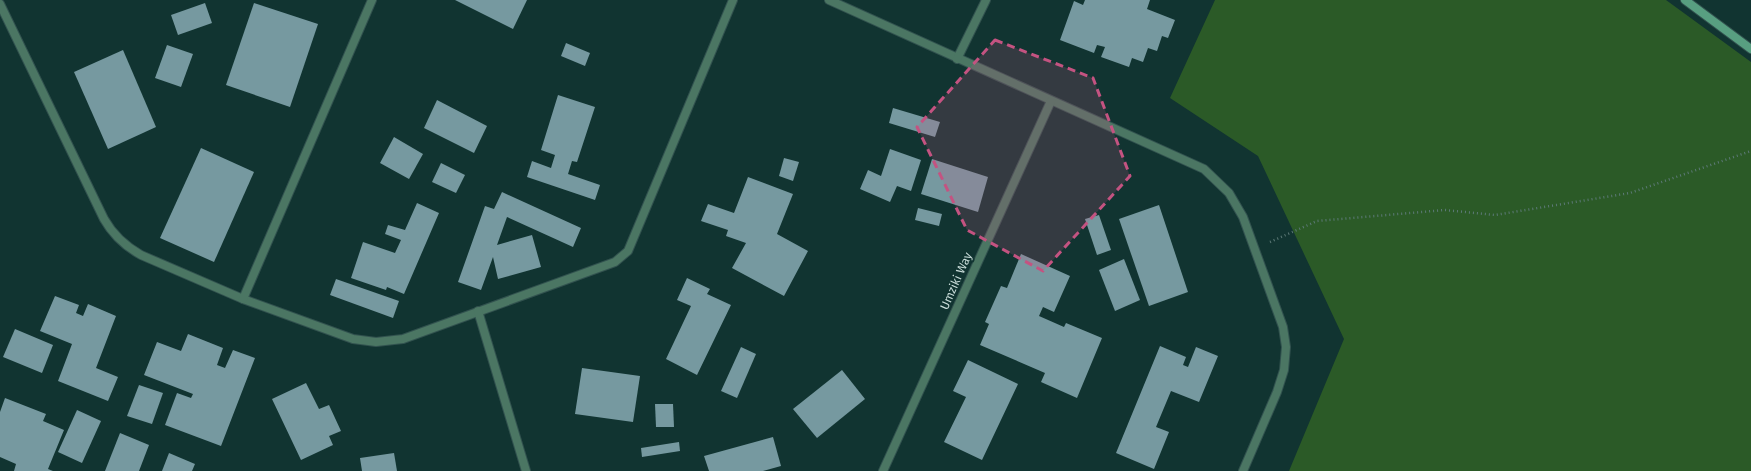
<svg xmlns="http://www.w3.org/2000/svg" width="1751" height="471" font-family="'Fira Sans',sans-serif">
	<rect width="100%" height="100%" fill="#113431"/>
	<polygon fill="#2b5a27" points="1215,0 1666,0 1751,62 1751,471 1289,471 1344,339 1258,156 1170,98"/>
	<g fill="#7699a0">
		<polygon points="455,0 527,0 513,29"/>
		<polygon points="1085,0 1150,0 1147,9 1175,20 1168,38 1162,36 1157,51 1148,48 1143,62 1132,58 1129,67 1101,57 1105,47 1097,45 1094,53 1060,40 1074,1 1083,5"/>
		<polygon points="205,3 212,23 178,35 171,15"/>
		<polygon points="254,3 318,24 290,107 226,85"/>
		<polygon points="566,43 590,53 585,66 561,56"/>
		<polygon points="167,45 193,54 181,87 155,78"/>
		<polygon points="123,50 156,127 108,149 74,72"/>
		<polygon points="558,95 595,107 577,162 572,161 568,174 600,185 595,200 527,177 532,161 551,168 555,155 541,150"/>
		<polygon points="437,100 487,126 474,153 424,128"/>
		<polygon points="893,108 940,122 935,137 889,123"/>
		<polygon points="394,137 423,154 409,179 380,163"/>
		<polygon points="201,148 254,172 214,262 160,238"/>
		<polygon points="890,149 921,160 911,191 897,186 890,202 860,189 868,170 881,176"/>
		<polygon points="784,158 799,162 793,181 779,176"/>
		<polygon points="932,159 988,177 978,212 921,194"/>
		<polygon points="441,163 465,175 456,193 432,182"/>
		<polygon points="748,177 793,194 777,234 808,251 784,296 732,268 746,243 726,236 728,230 701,221 708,204 734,213"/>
		<polygon points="502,192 581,228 573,247 507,217 497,245 532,235 541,267 498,279 493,257 481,290 458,282 485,206 494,209"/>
		<polygon points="417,203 439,213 404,294 387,287 386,290 351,278 363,242 395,253 401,240 385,234 388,225 405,230"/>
		<polygon points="1159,205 1188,292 1149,306 1119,219"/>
		<polygon points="918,208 942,214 939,226 915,220"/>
		<polygon points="1099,215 1111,250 1097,255 1085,219"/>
		<polygon points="1021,254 1070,276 1054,312 1043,307 1039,316 1064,327 1066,323 1102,338 1077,398 1041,382 1045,373 980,345 989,324 985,322 1001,286 1007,288"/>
		<polygon points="1124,259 1140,300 1115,311 1099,270"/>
		<polygon points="687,278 710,289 707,294 731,305 697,375 666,359 691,306 677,300"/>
		<polygon points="336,279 399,301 393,318 330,295"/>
		<polygon points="55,296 79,305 76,313 83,316 88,304 116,316 96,368 118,377 108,401 58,381 72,344 40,331"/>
		<polygon points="15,329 53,345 42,373 3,357"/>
		<polygon points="188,334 223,348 217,365 225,368 233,350 255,358 221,446 165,425 177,393 191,398 193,394 144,375 157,342 181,351"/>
		<polygon points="1160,346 1186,357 1183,365 1188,367 1196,347 1218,356 1199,402 1171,391 1156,427 1169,432 1154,469 1116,453"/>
		<polygon points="741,347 756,354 737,398 721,391"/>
		<polygon points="968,360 1018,384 982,460 944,442 966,397 953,391"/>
		<polygon points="582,368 640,376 633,422 575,414"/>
		<polygon points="842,370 865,399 817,438 793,409"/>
		<polygon points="306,383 319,409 329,405 341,431 329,436 333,445 301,460 272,399"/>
		<polygon points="139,385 163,393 152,424 127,416"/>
		<polygon points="5,398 46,414 43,421 64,430 48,469 53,471 14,471 16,464 0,457 0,412"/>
		<polygon points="655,404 673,404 674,427 656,427"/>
		<polygon points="77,410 101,421 82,463 58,452"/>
		<polygon points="120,433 149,445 139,471 105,471"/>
		<polygon points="773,437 781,466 763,471 709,471 704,456"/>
		<polygon points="679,442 680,451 642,457 641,448"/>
		<polygon points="169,453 195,464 192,471 162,471"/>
		<polygon points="394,453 397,471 362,471 360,458"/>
	</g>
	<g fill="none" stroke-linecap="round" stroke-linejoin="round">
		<defs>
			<g id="minor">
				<polyline points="829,0 1204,169 1229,193 1243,217 1283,327 1286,347 1284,370 1277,392 1243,471"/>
				<path d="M 0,4 L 104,219 C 113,235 125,246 141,255 L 243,299 L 353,339 L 376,342 L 403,339 L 615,262 L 628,251 L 733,0"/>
				<polyline points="957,59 986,0"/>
				<polyline points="243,299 372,0"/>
				<polyline points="478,311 526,471"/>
				<polyline points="883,471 1051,101"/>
			</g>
			<polyline id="secondary" points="1685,0 1751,49"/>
		</defs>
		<use href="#minor" stroke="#32524f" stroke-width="10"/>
		<use href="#secondary" stroke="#32524f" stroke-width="10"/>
		<polyline stroke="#5c7976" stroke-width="2.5" stroke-dasharray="1 3" stroke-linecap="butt" points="1270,242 1317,221 1445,210 1495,215 1630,193 1751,151"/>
		<use href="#minor" stroke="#4b7663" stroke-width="8"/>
		<use href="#secondary" stroke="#589f81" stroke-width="8"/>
	</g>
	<path fill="#c45381" fill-opacity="0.2" stroke="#c45381" stroke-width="3" stroke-dasharray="8 5" stroke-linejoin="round" d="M 995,40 L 1093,78 L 1130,176 L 1043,271 L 967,230 L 917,127 Z"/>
	<g text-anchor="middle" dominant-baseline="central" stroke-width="4" stroke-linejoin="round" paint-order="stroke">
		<g font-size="12" fill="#c9dcd9" stroke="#113431">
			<text transform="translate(956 281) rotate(-66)">Umziki Way</text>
		</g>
	</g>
</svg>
